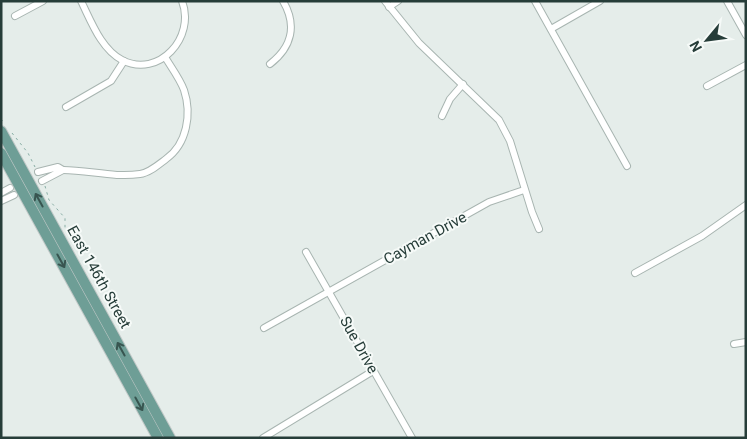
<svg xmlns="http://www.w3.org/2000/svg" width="747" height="439" font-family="Roboto,sans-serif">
	<rect width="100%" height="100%" fill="#e5edea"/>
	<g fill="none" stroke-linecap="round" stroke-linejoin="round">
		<defs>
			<g id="minor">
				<path d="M 81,1 C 91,21 101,49 122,60 C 159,79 196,37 182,1"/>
				<polyline points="385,1 419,43 499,120 510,141 532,212 539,229"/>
				<polyline points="535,1 627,166"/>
				<polyline points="727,1 746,35"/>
				<polyline points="389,7 398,1"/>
				<polyline points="15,16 43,1"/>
				<polyline points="551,29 600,1"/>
				<path d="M 270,64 C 292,47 297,25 283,1"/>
				<polyline points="707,86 746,65"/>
				<polyline points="66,107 111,81 124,61"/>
				<polyline points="442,116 450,99 463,84"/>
				<path d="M 63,170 C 89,170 114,178 140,174 C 149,173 158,165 166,159 C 187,144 192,114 184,90 C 180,79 171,67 165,57"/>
				<polyline points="38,172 58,167 63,170 42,181"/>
				<polyline points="1,193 10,188"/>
				<polyline points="1,201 14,195"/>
				<polyline points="306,252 412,438"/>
				<polyline points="635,273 702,236 746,205"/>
				<polyline points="264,328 489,202 524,190"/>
				<polyline points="734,344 746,342"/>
				<polyline points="263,438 373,371"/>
			</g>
			<g id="primary">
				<polyline points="1,131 170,438"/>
				<polyline points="1,153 158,438"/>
			</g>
		</defs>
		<use href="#minor" stroke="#a8b5b1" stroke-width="8"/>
		<use href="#primary" stroke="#c2c9c8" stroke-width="12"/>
		<g stroke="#89ada5" stroke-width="1" stroke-dasharray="2.5 4" stroke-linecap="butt">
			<polyline points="1,119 5,124"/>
			<polyline points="12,133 28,153 35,167"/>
			<polyline points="45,186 49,200 65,218 65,230"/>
		</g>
		<use href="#minor" stroke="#fff" stroke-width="6"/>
		<use href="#primary" stroke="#6e9e96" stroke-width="10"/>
	</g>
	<defs><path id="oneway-shaft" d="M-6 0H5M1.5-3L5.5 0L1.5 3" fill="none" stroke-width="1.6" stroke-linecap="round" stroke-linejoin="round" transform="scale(1.25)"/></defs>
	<g stroke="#385550">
		<use href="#oneway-shaft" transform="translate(39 200) rotate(-119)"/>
		<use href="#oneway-shaft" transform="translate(61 261) rotate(61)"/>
		<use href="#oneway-shaft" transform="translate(121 349) rotate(-119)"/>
		<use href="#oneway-shaft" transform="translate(139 404) rotate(61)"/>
	</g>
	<g text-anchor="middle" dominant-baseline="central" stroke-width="4" stroke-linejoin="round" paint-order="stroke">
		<g font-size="15" fill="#263d39" stroke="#f6faf8">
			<text transform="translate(425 238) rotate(-29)">Cayman Drive</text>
			<text transform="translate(99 277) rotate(61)">East 146th Street</text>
			<text transform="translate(359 345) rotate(61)">Sue Drive</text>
		</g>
	</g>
	<rect width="747" height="439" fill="none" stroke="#263d39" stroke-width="5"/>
	<g transform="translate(707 40) rotate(241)" stroke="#f6faf8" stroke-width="4" paint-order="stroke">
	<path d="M0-4L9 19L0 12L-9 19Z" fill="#263d39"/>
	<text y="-8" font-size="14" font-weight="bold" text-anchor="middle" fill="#263d39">N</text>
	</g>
</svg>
